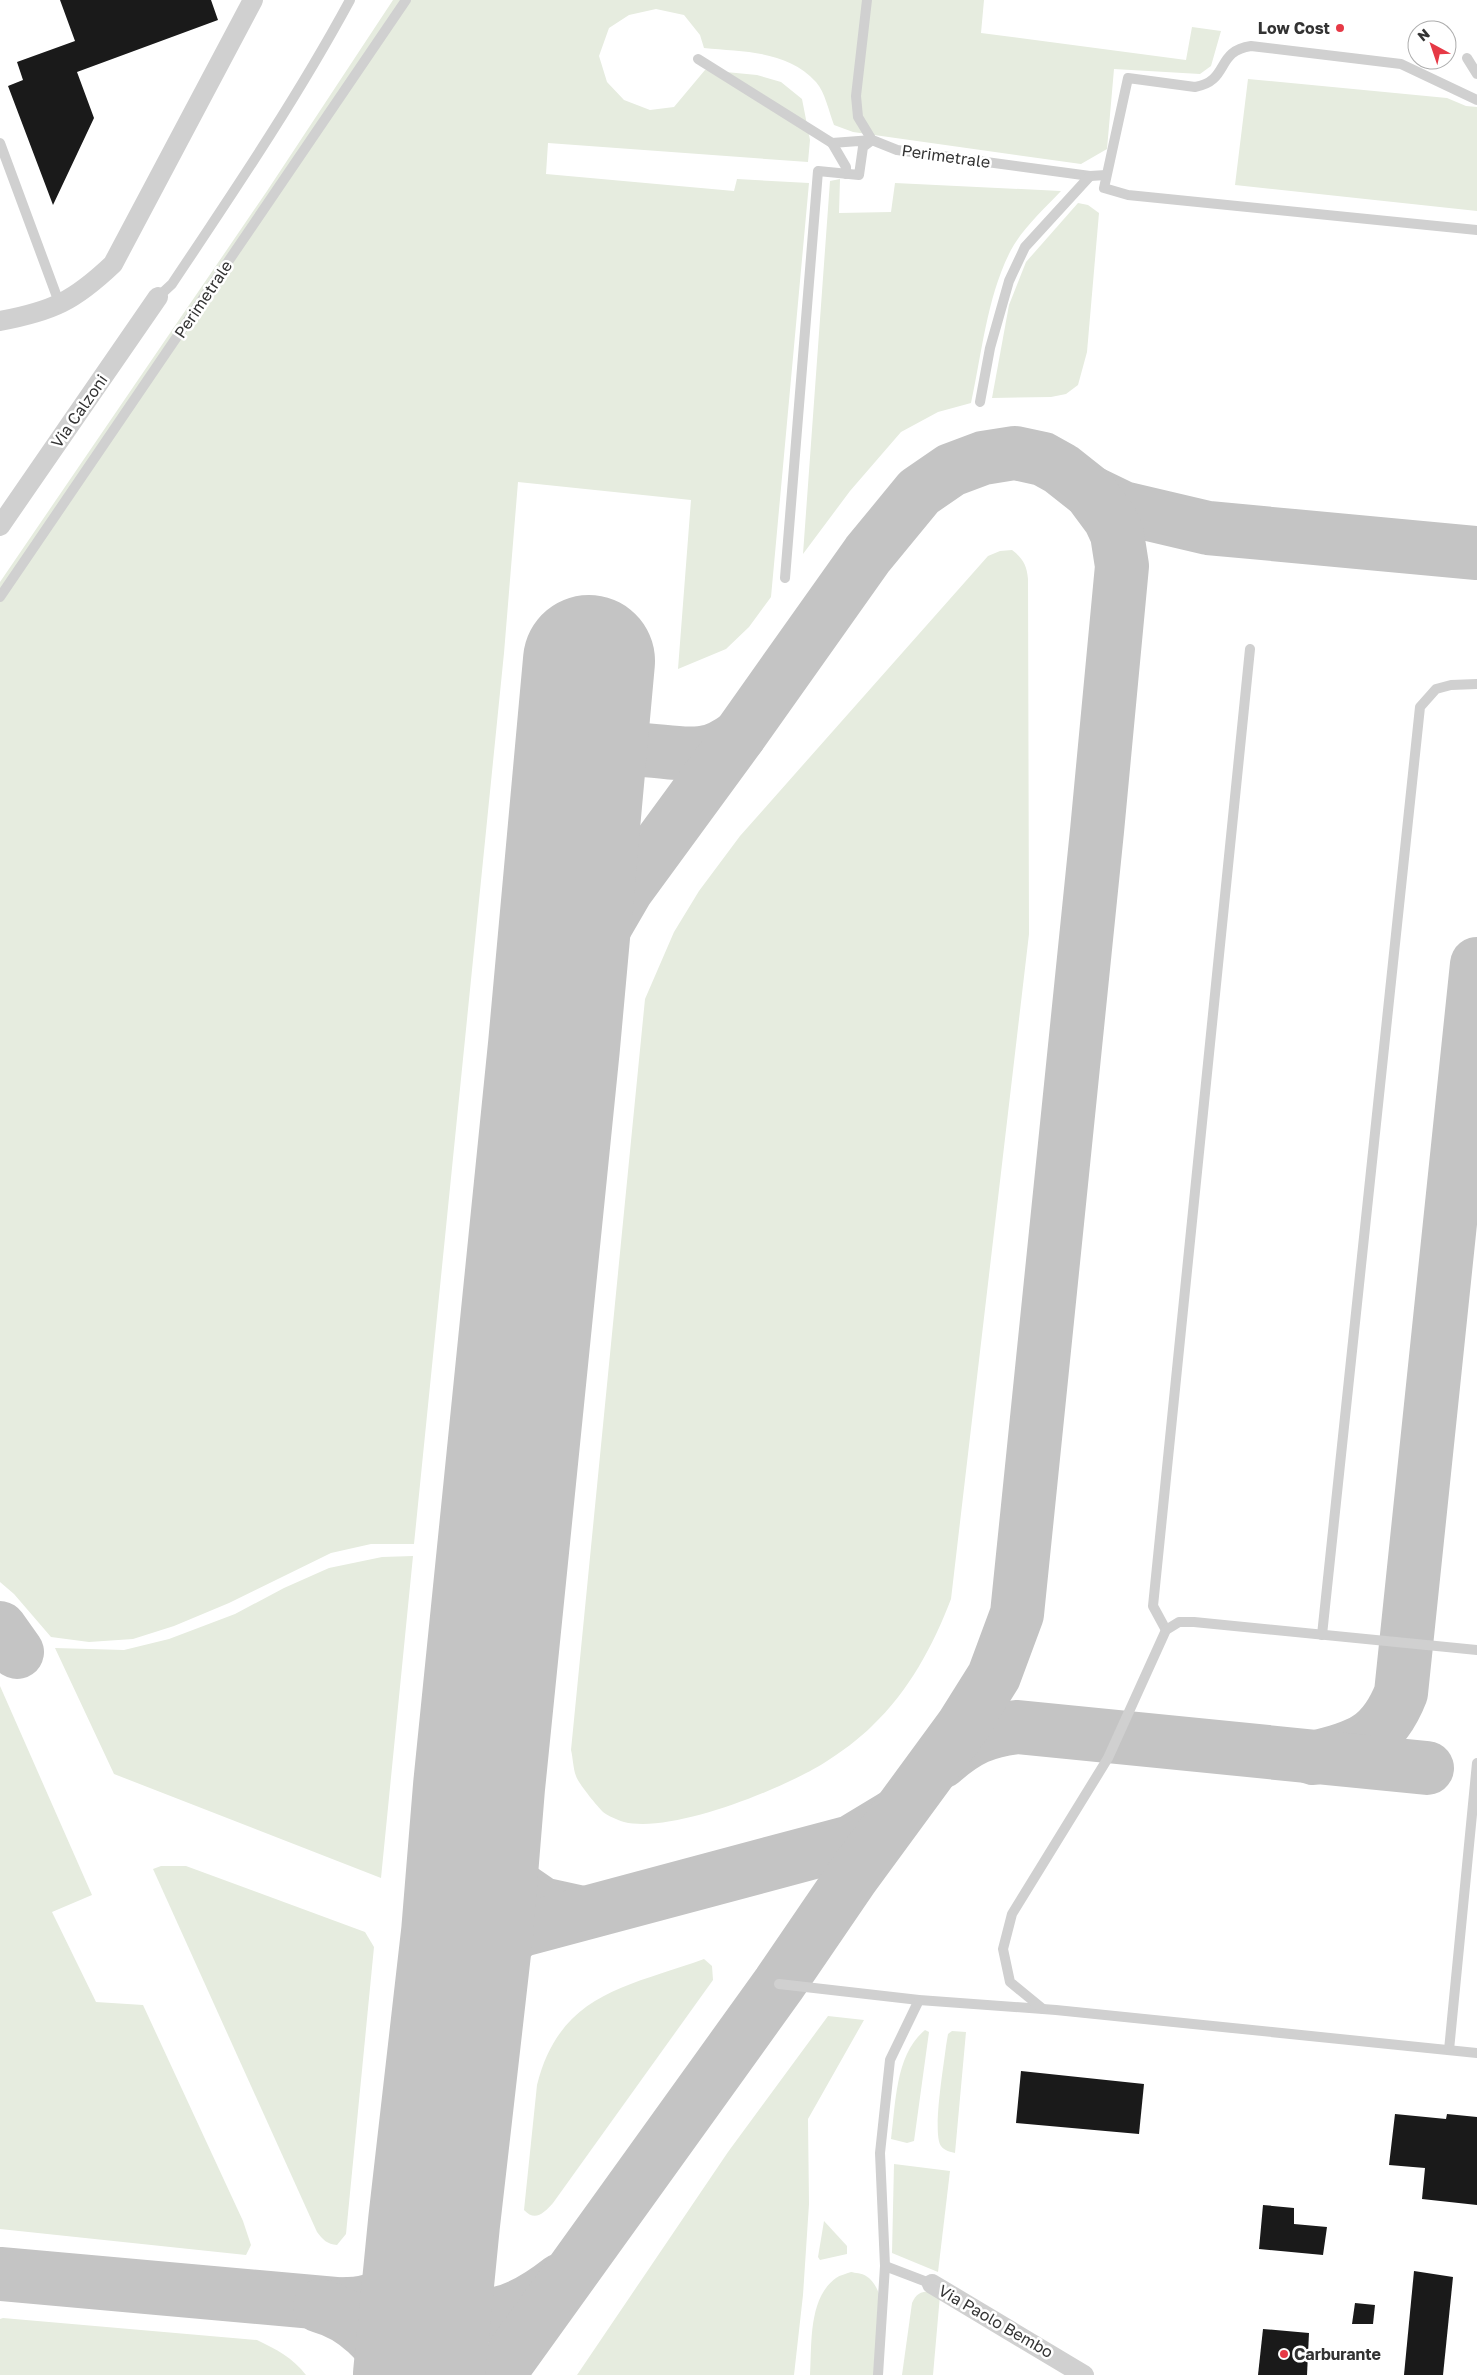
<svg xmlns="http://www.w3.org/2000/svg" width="1477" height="2375" font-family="'Golos Text',sans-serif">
	<rect width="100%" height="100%" fill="#fff"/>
	<g fill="#e6ecdf">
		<path d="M 393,0 L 984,0 L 981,33 L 1186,60 L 1192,27 L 1221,31 L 1211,66 L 1200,74 L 1114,69 L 1107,149 L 1081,164 L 853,132 L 834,125 C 829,112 825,92 816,82 C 787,50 743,52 704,48 L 700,35 L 684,15 L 656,9 L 629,15 L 609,28 L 599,56 L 607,82 L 624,100 L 650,110 L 674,107 L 705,70 L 757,75 L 781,82 L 802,99 L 810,140 L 808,162 L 548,143 L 546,174 L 734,191 L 737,179 L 809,183 L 771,597 L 749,627 L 726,649 L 678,669 L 691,500 L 518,482 L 504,653 L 414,1544 L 371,1544 L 331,1553 L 229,1603 L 174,1626 L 133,1639 L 89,1642 L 51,1637 L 14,1594 L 0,1582 L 0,582 L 267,191 Z"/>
		<polygon points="1248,79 1447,98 1466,106 1477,107 1477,211 1235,185"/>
		<path d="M 840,179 L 839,213 L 891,212 L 895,183 L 1061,191 C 1044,209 1023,228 1011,250 C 987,296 982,353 971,403 L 938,412 L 901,432 L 850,491 L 803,554 L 830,181 Z"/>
		<polygon points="1078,203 1088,205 1099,213 1087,352 1078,385 1066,394 1051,397 992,398 1009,305 1026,262"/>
		<path d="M 1012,550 C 1023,558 1027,566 1028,579 L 1029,934 L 951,1599 C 933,1646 909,1691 872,1726 C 859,1739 840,1753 824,1763 C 782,1789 672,1834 624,1822 C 618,1820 608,1816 603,1812 C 597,1806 578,1783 576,1776 C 573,1768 573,1758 571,1750 L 645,999 L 674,932 L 699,891 L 740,836 L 988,556 L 1000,551 Z"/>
		<polygon points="413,1556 381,1878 114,1774 55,1648 124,1650 169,1639 235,1614 284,1588 329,1568 382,1557"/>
		<polygon points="0,1686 92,1895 52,1912 96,2002 143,2005 243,2221 251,2245 246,2255 0,2229"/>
		<path d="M 161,1866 L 186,1866 L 365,1932 L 374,1947 L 346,2234 L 337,2245 C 327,2244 323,2240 317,2232 L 153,1869 Z"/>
		<path d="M 704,1959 L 712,1966 L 713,1980 L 553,2203 C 544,2213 535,2222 524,2210 L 537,2085 C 560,1993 627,1987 704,1959 Z"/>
		<polygon points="828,2016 864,2020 808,2119 809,2204 803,2295 794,2375 577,2375 728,2152"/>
		<path d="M 925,2030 L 929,2032 L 914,2141 L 907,2143 L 891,2139 C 896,2103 895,2055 925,2030 Z"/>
		<path d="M 952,2031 L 966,2032 L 955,2153 C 950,2152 944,2150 941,2146 C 932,2132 944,2065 946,2046 L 948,2034 Z"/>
		<polygon points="894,2164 950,2171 938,2272 892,2253"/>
		<polygon points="824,2221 847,2246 847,2254 820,2260 818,2257"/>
		<path d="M 851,2272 C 855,2273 862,2273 866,2276 C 892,2292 880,2349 879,2375 L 810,2375 C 812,2345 808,2298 836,2278 C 840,2275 846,2274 851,2272 Z"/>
		<path d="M 930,2291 L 940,2295 L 933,2375 L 902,2375 L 912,2303 C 916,2294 920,2292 930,2291 Z"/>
		<path d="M 3,2318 L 257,2340 C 276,2349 293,2358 306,2375 L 0,2375 L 0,2319 Z"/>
	</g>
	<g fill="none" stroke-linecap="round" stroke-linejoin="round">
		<g stroke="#c4c4c4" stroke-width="54">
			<polyline points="1090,492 1123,508 1208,528 1477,553"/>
			<path d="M 577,797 C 581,789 583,777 589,769 C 617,734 664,758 701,753 C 715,752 728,744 739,736"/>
			<polyline points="0,1628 17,1652"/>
			<path d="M 1313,1758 C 1359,1747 1383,1739 1401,1693 L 1477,964"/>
			<path d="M 941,1762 C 966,1740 986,1730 1018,1727 L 1427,1768"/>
			<polyline points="479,1787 483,1835 492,1858 510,1882 542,1904 583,1913"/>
			<path d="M 454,2041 C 468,1983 467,1962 522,1930 L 851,1842 L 894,1816"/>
			<path d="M 0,2274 L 425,2312 C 485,2321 513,2318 561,2280"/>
			<path d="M 346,2304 C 395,2305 422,2266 434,2223"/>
			<path d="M 320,2306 C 357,2316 381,2344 400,2375"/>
			<polyline points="498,2375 779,1984 852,1877 962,1727 994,1676 1017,1614 1097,831 1122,566 1117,534 1110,519 1090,492 1061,469 1043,459 1015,453 983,458 951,470 919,492 868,554 739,736 627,889 595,944 574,989 554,1046"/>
		</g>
		<polyline stroke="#c4c4c4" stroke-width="132" points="419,2375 434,2223 467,1934 479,1787 554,1046 589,661"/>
	</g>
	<g fill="#1a1a1a">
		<polygon points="60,0 211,0 218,20 77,72 94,118 53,205 8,86 23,80 17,62 75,41"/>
		<polygon points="1021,2071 1144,2084 1139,2134 1016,2123"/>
		<polygon points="1395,2114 1446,2119 1447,2114 1477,2117 1477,2205 1422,2199 1425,2168 1389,2165"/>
		<polygon points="1263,2205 1294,2208 1294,2224 1327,2227 1323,2255 1259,2249"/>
		<polygon points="1414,2271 1453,2277 1443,2375 1404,2375"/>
		<polygon points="1355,2303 1375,2305 1373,2324 1352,2324"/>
		<polygon points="1263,2329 1309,2333 1307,2375 1258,2375"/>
	</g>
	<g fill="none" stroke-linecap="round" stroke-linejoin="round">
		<g stroke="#d0d0d0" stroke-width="10">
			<polyline points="867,0 856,96 858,117 872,140 897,150 1090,176 1106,175"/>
			<polyline points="1467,58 1477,74"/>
			<polyline points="698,59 832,143 872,140 863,147 859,175 818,171 785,578"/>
			<path d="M 1477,100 L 1401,64 L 1251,46 C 1215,51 1230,81 1195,87 L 1128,78 L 1104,188 L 1128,195 L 1477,230"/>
			<polyline points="0,143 60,305"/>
			<polyline points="832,143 846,167 846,174"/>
			<path d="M 158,297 L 172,284 C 234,191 297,98 350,0"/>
			<polyline points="980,402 990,348 1009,281 1025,247 1090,176"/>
			<polyline points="0,597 406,0"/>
			<polyline points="1166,1630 1153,1606 1250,649"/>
			<polyline points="1322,1635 1420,707 1436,689 1451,685 1477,684"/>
			<polyline points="779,1984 919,2000 1056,2010 1477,2053"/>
			<polyline points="1043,2009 1010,1982 1003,1949 1012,1914 1108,1758 1166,1630 1179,1622 1194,1622 1477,1650"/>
			<polyline points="1449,2050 1477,1763"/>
			<polyline points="885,2266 932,2284"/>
			<polyline points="878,2375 885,2266 880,2153 890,2060 919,2000"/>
		</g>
		<g stroke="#d0d0d0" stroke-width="20">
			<path d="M 0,321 C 53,311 74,301 113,264 L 253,0"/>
			<polyline points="0,526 158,297"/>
			<polyline points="932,2284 1084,2375"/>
		</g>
	</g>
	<g fill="#e63946" stroke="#fff" stroke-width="2">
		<circle cx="1340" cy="28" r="5"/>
		<circle cx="1284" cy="2354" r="5"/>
	</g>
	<g text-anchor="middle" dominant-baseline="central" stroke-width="5" stroke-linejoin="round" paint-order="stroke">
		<g font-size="16" font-weight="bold" fill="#333" stroke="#fff" text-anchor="end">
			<text x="1330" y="28">Low Cost</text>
			<text x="1294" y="2354" text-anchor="start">Carburante</text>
		</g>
		<g font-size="16" fill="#333" stroke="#fff">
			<text transform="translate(946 156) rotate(8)">Perimetrale</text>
			<text transform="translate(203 299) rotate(-56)">Perimetrale</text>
			<text transform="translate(79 411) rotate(-55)">Via Calzoni</text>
			<text transform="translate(996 2321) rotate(30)">Via Paolo Bembo</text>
		</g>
	</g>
	<g transform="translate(1432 45) rotate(320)"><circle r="24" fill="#ffffff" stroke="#adadad"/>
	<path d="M0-4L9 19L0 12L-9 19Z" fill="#e63946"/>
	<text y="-8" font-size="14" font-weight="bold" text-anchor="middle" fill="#333333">N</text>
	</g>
</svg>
